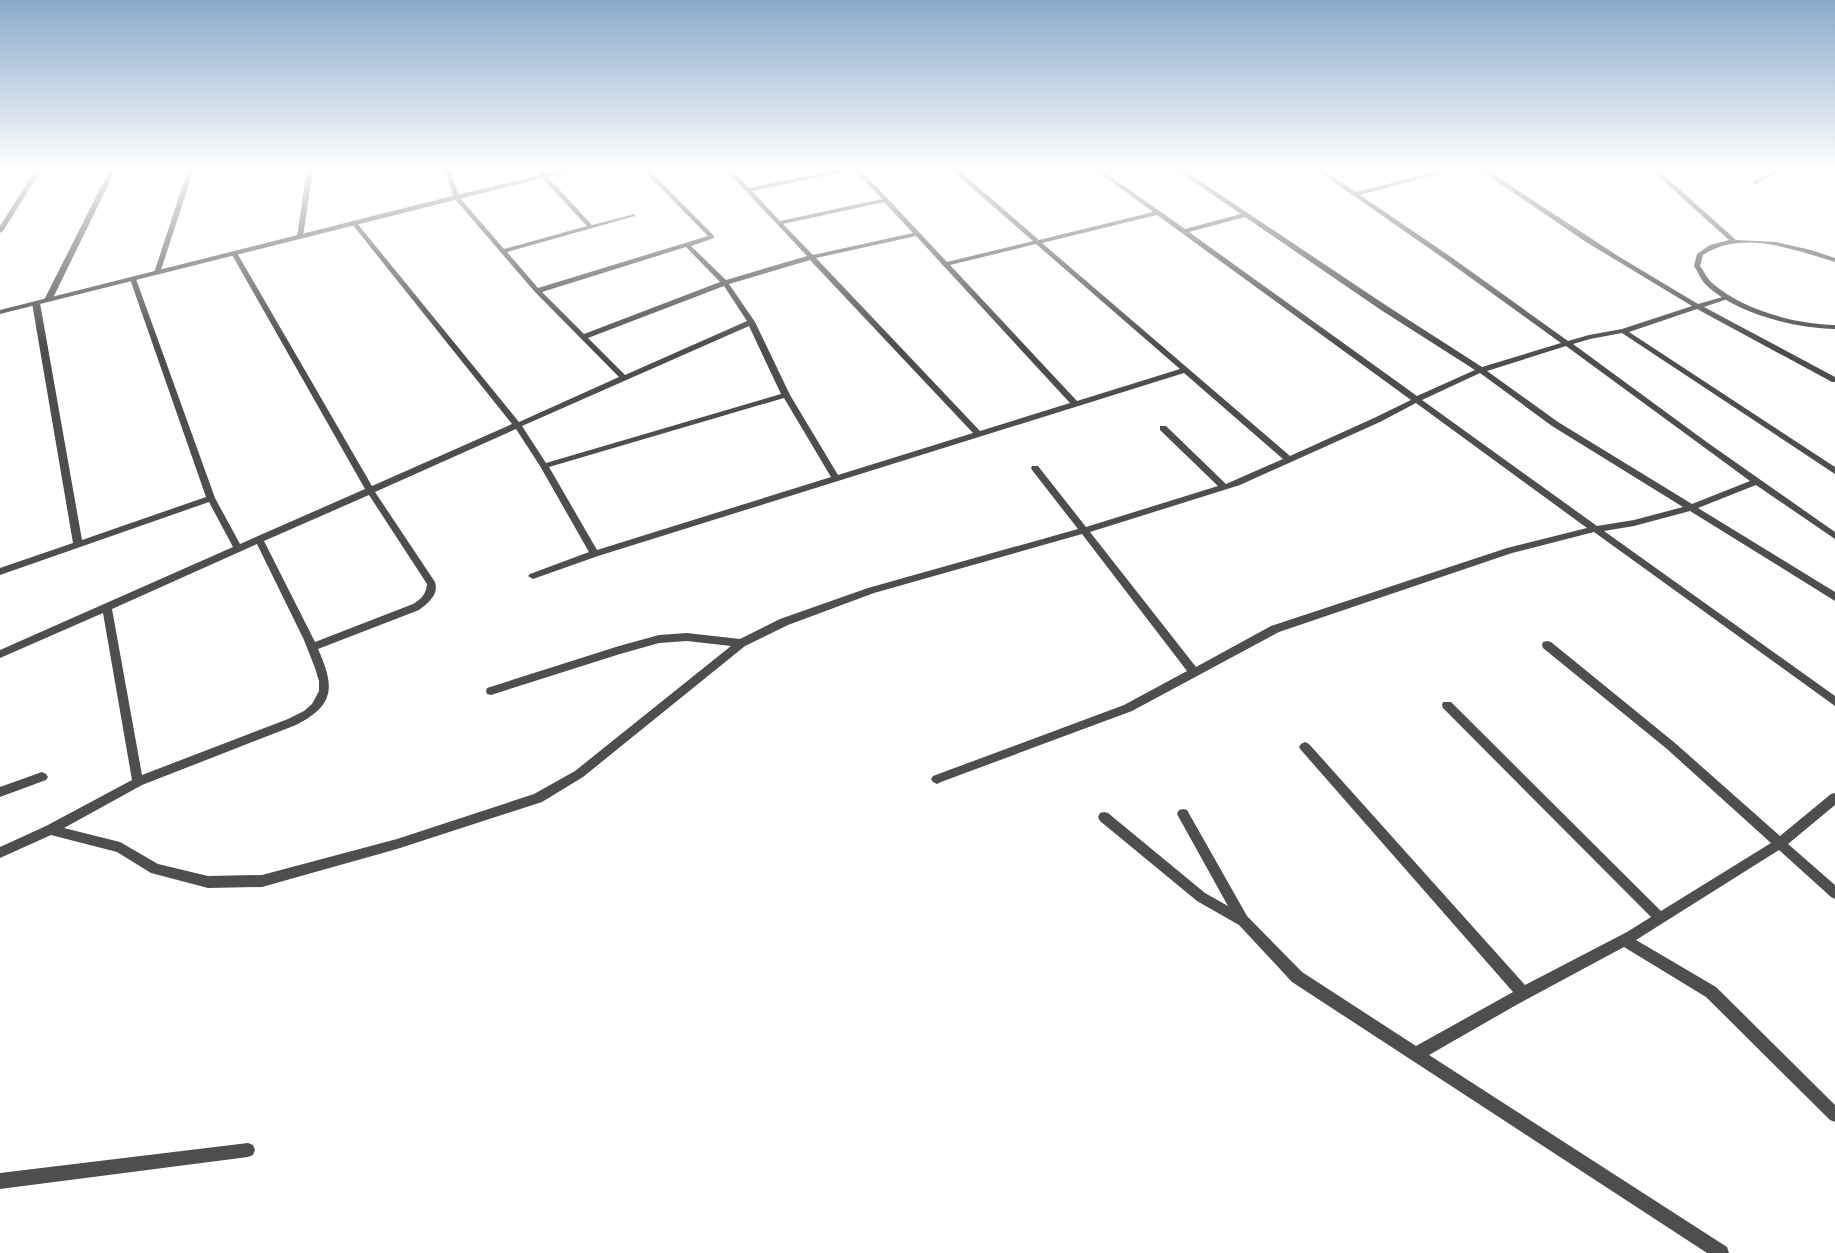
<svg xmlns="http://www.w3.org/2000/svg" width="1835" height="1253" font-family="Barlow,sans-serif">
	<rect width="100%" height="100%" fill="#fff"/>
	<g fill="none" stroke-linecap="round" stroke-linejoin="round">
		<g fill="#4e4e4e" fill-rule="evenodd">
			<polygon points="36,169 42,169 3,231 0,233 0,226"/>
			<polygon points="110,169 116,169 52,300 46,301 44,300"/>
			<polygon points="188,169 194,169 160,273 155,274 154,273"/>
			<polygon points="307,169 313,169 303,237 300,239 297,237"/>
			<path d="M 444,169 L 450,169 L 459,197 L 504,249 L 587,226 L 541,177 L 537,169 L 543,169 L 546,175 L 592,225 L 635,214 L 635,216 L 507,252 L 538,288 L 708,236 L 642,169 L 648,169 L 714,236 L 714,238 L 691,246 L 726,280 L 807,256 L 725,169 L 731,169 L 749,188 L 842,169 L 860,169 L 947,262 L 1033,241 L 950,169 L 957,169 L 1039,240 L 1153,212 L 1094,169 L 1101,169 L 1104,171 L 1123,169 L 1107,174 L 1185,229 L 1241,214 L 1175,169 L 1182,169 L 1387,306 L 1482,367 L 1561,343 L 1446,260 L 1315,169 L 1322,169 L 1356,192 L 1446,169 L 1457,169 L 1360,195 L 1451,257 L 1568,341 L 1589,335 L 1622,329 L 1692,306 L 1586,242 L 1478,169 L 1485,169 L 1618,256 L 1698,304 L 1726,296 L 1730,296 L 1730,298 L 1704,307 L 1835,377 L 1835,382 L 1832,382 L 1697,309 L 1629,332 L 1835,467 L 1835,474 L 1622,333 L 1590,339 L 1573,344 L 1708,443 L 1835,532 L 1835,539 L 1756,485 L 1698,508 L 1835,592 L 1835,601 L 1690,511 L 1634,526 L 1604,531 L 1835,696 L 1835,706 L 1594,532 L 1512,553 L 1279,632 L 1132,711 L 941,782 L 937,784 L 933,782 L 931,779 L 933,776 L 1124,705 L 1187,671 L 1082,534 L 874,593 L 788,625 L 745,646 L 583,777 L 542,802 L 397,849 L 262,887 L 208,888 L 151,873 L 117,852 L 51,835 L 0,858 L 0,847 L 46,826 L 132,780 L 103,613 L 0,658 L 0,650 L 233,547 L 209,502 L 0,575 L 0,568 L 73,543 L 32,303 L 36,301 L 40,303 L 82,540 L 206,497 L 130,279 L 133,277 L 136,279 L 215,498 L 240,544 L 365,489 L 231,253 L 232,252 L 237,253 L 372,486 L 512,424 L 352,224 L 352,222 L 356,222 L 519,422 L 619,377 L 535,292 L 454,198 ZM 854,170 L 882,199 L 780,221 L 752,191 ZM 884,202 L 913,233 L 813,255 L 783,224 ZM 1157,215 L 1411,400 L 1374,418 L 1290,456 L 1042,243 ZM 1245,217 L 1381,310 L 1475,370 L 1417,396 L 1189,232 ZM 916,236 L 1070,403 L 980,431 L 816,258 ZM 1036,244 L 1180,369 L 1077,401 L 950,265 ZM 686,247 L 720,282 L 584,334 L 542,292 ZM 810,260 L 973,433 L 838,475 L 790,395 L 755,322 L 729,284 ZM 724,286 L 747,321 L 625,375 L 588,338 ZM 749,326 L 781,394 L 546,463 L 522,426 ZM 1566,346 L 1750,481 L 1692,504 L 1558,422 L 1487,371 ZM 1184,373 L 1283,459 L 1226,484 L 1166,426 L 1160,426 L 1160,430 L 1218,486 L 1086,527 L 1038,466 L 1032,466 L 1031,468 L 1032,470 L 1078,529 L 868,588 L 780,619 L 740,639 L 687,633 L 659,635 L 619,646 L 487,688 L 486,691 L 487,694 L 491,695 L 620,654 L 659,643 L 687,641 L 731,646 L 575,771 L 534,794 L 397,839 L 262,875 L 208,876 L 158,864 L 120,842 L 64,828 L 142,785 L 296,725 C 335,705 335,687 318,649 L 419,610 C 429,603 439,594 435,582 L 375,492 L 516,429 L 540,466 L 589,552 L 530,574 L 528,576 L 533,579 L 598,556 ZM 1480,373 L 1552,426 L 1683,507 L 1634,520 L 1597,526 L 1422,400 ZM 784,398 L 831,477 L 597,550 L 549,467 ZM 1416,403 L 1587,528 L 1507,548 L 1271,626 L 1196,667 L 1090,532 L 1240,485 L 1380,422 ZM 369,495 L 427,584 C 426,595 421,599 413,604 L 315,642 L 264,541 ZM 257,544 L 304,640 L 315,668 L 319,681 L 319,691 L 312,704 L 304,711 L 288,719 L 142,775 L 112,609 Z"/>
			<polygon points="1777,169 1785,169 1756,184 1751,183"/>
			<polygon points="1547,641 1551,642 1675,743 1780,836 1831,794 1835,793 1835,805 1788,844 1835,885 1835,899 1831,897 1779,850 1636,940 1716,987 1835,1105 1835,1122 1830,1120 1706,997 1624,947 1518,1004 1429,1055 1727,1247 1729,1253 1707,1253 1292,982 1239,925 1197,901 1100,821 1098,817 1100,813 1104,812 1108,813 1205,893 1228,906 1177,814 1179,810 1183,809 1187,810 1247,916 1302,972 1416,1046 1513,992 1301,750 1299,747 1301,744 1305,742 1309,744 1525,985 1627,932 1651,917 1443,708 1442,705 1443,702 1451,702 1661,911 1771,843 1667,749 1543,648 1542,645 1543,642"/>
			<polygon points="42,772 46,774 48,777 46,780 0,797 0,787"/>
			<polygon points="248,1143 253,1145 255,1150 253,1155 248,1157 0,1189 0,1173"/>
		</g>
		<g fill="#4e4e4e" fill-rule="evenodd">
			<polygon points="568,169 579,169 0,314 0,310 456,195"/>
			<path d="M 1650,169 L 1657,169 L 1736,240 L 1776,242 L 1811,250 L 1835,258 L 1835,262 C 1794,250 1743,229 1703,255 L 1700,266 C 1704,271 1707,278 1711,282 C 1742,310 1795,324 1835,325 L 1835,329 C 1794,328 1737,314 1706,285 C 1701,280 1698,272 1694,266 L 1697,254 L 1710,245 L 1729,240 Z"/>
		</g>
	</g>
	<linearGradient id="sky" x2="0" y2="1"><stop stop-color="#89aaca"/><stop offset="0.49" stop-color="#fff"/><stop offset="1" stop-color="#fff" stop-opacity="0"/></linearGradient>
	<rect width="1835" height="345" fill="url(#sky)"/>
</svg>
